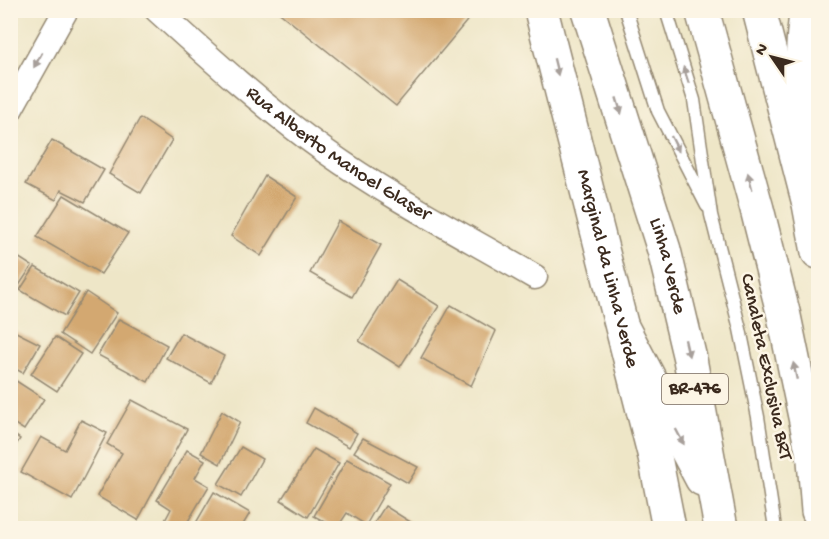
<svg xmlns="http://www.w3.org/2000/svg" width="829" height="539" font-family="'Gochi Hand',sans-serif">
	<rect width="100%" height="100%" fill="#fcf5e5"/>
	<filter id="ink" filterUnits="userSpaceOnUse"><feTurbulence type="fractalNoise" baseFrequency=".0167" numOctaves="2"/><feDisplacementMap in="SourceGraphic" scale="12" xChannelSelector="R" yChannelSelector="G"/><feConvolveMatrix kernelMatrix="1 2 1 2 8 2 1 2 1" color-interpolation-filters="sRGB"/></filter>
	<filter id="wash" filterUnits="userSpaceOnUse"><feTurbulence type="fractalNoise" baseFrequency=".008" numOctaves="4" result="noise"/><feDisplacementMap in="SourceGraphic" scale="24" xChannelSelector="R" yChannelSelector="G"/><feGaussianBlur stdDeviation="1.35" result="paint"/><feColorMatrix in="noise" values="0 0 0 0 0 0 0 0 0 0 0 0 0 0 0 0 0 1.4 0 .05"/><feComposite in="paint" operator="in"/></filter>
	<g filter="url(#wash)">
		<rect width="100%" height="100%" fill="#eee6c7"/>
		<g id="blocks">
			<g fill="#d3a871">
				<polygon points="276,10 476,10 396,106"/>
				<polygon points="140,118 172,140 141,193 109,174"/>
				<polygon points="52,140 104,170 85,202 61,190 56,200 26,184"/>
				<polygon points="265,176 297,197 261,256 231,236"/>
				<polygon points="64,195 128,233 101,274 37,237"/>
				<polygon points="338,221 381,245 352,297 310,273"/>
				<polygon points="10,252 32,266 10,299"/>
				<polygon points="35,267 79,293 65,316 20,290"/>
				<polygon points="397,280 439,306 400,367 359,341"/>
				<polygon points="86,292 117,313 90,354 60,334"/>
				<polygon points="451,305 496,331 471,386 421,358"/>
				<polygon points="119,319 167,345 148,382 98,355"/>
				<polygon points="10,329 40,344 23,373 10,366"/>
				<polygon points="181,333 224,356 211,383 166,358"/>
				<polygon points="55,337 81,354 57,391 31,374"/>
				<polygon points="10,377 44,399 24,430 10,421"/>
				<polygon points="132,400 187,429 138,520 97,496 122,453 107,444"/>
				<polygon points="314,408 357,433 349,447 306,423"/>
				<polygon points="222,411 240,422 220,464 201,453"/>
				<polygon points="81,420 107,433 72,500 21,472 41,437 65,450"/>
				<polygon points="10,432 20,439 10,454"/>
				<polygon points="363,438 418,467 408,483 354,452"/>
				<polygon points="241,447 262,459 241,497 218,484"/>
				<polygon points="314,449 339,463 308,517 281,500"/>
				<polygon points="187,450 205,460 195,478 209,486 184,528 161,528 171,509 157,500"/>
				<polygon points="347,459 390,483 366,525 347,513 337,528 314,516"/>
				<polygon points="214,492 250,513 241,528 193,528"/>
				<polygon points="385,506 420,528 371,528"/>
			</g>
		</g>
	</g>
	<g filter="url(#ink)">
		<use href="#blocks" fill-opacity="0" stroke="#948872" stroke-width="1.5"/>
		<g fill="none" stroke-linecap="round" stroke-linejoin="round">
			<defs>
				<g id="service">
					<polyline points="626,10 658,111 707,206"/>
					<polyline points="666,10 694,100 711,215 740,329 758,417 775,528"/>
				</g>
				<g id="minor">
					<path id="s1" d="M 157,10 C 211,59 265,108 325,151 C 391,198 465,236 535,277"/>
					<polyline points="10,110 66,10"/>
				</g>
				<g id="secondary">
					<path id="s2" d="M 541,10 L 655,457 L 669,528"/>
					<polyline points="759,10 809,204 818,252"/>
					<path d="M 806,137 C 804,95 799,52 807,10"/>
				</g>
				<g id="trunk">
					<path id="s3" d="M 588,10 L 664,250 L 690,359 L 721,528"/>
					<polyline points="702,10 757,209 784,316 814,460 818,511"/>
					<polyline points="623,329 702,479"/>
				</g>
			</defs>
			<use href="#service" stroke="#948872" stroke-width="15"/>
			<use href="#minor" stroke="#948872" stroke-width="27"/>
			<use href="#secondary" stroke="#948872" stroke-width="36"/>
			<use href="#trunk" stroke="#948872" stroke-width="36"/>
			<use href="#service" stroke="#fff" stroke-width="12"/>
			<use href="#minor" stroke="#fff" stroke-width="24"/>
			<use href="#secondary" stroke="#fff" stroke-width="33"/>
			<use href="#trunk" stroke="#fff" stroke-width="33"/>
		</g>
		<defs><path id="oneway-solid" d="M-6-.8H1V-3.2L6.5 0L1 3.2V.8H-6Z" transform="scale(1.5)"/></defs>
		<g fill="#a79f9a">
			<use href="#oneway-solid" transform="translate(38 60) rotate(119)"/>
			<use href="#oneway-solid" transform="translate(556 67) rotate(76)"/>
			<use href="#oneway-solid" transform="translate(686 75) rotate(-108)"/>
			<use href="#oneway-solid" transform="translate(619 106) rotate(73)"/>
			<use href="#oneway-solid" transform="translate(675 144) rotate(63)"/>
			<use href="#oneway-solid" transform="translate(750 181) rotate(-105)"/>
			<use href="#oneway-solid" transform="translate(687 348) rotate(77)"/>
			<use href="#oneway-solid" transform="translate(795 371) rotate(-102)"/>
			<use href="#oneway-solid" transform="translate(680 437) rotate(62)"/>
		</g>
	</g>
	<g text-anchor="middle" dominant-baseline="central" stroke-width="5" stroke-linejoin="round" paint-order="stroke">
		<rect fill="#fcf5e5" stroke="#75675a" stroke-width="1.5" x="662" y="374" width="66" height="30" rx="4.5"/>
		<g font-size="18" font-weight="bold" fill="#3b2a1e">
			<text x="695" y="389">BR-476</text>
		</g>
		<g font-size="20" fill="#3b2a1e" stroke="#fcf5e5">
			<text stroke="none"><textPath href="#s1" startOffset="232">Rua Alberto Manoel Glaser</textPath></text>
			<text stroke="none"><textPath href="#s3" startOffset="268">Linha Verde</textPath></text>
			<text stroke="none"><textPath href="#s2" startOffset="267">Marginal da Linha Verde</textPath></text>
			<text transform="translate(765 367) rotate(78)">Canaleta Exclusiva BRT</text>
		</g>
	</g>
	<rect width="829" height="539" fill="none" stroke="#fcf5e5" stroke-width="36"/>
	<g transform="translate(772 57) rotate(305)" stroke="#fcf5e5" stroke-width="4.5" paint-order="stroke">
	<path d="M0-4.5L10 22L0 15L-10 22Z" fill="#3b2a1e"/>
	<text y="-9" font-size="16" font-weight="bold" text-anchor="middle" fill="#3b2a1e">N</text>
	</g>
</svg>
